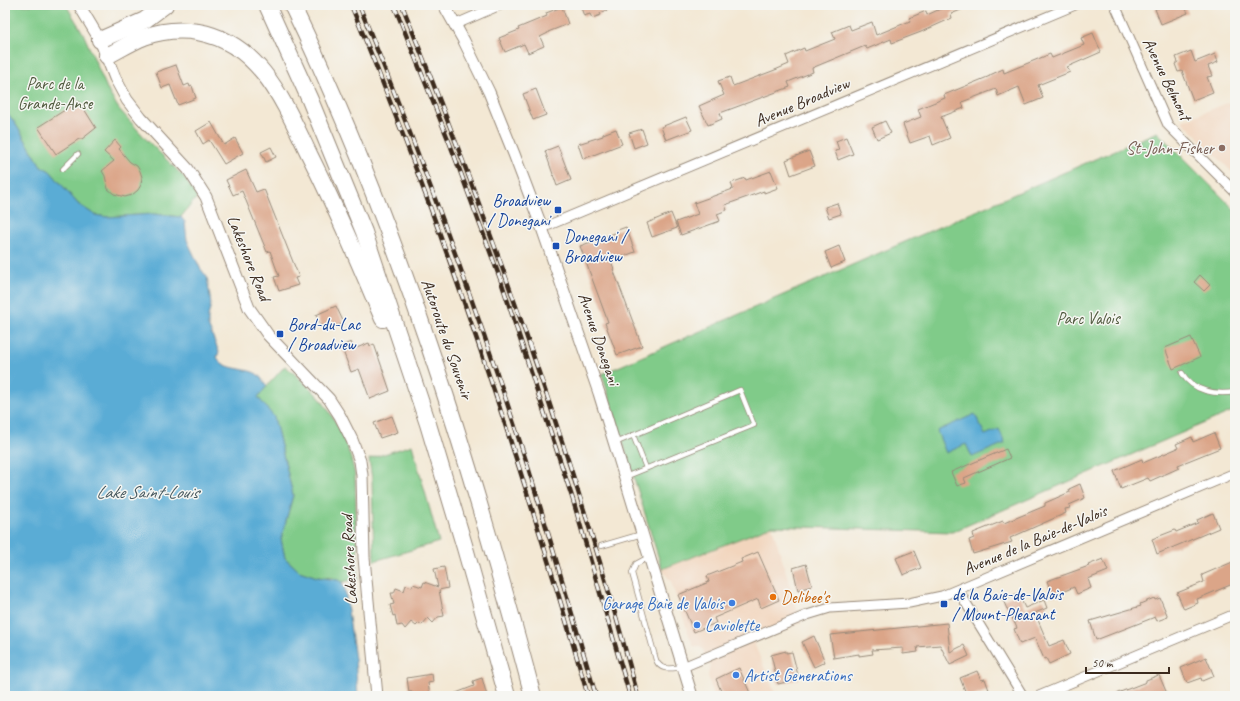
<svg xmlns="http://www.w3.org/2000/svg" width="1240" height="701" font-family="Caveat,sans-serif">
	<rect width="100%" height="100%" fill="#f6f6f2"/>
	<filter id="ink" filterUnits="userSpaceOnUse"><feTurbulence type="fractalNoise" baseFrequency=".025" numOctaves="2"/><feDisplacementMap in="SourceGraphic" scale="8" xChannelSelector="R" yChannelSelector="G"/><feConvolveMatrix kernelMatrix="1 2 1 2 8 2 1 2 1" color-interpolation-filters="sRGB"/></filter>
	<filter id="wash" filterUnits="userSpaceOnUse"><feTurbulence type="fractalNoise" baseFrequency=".012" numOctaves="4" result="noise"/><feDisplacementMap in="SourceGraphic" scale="16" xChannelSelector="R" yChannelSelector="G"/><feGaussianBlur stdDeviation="0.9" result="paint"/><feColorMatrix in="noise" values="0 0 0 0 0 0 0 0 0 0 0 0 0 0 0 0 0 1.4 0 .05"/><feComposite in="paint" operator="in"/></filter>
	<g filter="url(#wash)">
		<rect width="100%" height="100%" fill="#f3e8d4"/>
		<g fill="#f2d5bd">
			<polygon points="1235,100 1235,175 1182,121"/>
			<polygon points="772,526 801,622 753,641 776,695 770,696 713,696 708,675 710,666 702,648 693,646 671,582 662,569"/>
		</g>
		<g fill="#80cb89" stroke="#5e7a54">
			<polygon points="5,5 66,5 83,33 109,93 119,109 146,139 183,176 197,197 181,217 154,214 107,217 95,215 78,204 50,171 41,166 15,123 5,110"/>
			<polygon points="1157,132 1235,210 1235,410 952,532 772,526 662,569 602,374"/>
			<path d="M 285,366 C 296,375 307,385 317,395 C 334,414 351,450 355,476 L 358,579 L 342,582 L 333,578 L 317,577 L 299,571 L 285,558 L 281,539 L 293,495 L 274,417 L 257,397 Z"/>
			<polygon points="412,445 439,542 374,561 372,479 369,459"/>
		</g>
		<g fill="#5aacd5" stroke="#4a6b7a">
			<path d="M 5,110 L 15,123 L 41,166 L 50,171 L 78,204 L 95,215 L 107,217 L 154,214 L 181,217 L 185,222 L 187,240 L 200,268 L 207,277 L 211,304 L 208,317 L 208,325 L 219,352 L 217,357 C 224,371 245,367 257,374 C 261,377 264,382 267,386 L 258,397 L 274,417 L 293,495 L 281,539 L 285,558 L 299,571 L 317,577 L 338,580 L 342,582 L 345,590 L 355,659 L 358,696 L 5,696 Z"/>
			<polygon points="975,414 985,435 999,429 1005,443 972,457 966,444 946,453 937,431"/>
		</g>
		<g id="blocks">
			<g fill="#dba588">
				<polygon points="580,5 620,5 600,13 601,15 592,18 590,14 584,16"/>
				<polygon points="949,5 973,5 951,14 952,18 921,32 892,43 891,39 867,49 865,46 812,68 813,72 788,82 790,87 720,113 722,119 708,125 699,106 724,95 718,81 730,77 733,86 775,70 789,64 786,56 804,48 805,51 835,39 832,32 849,25 851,30 872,22 876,35 910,21 909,18 926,11 927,15"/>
				<polygon points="1166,5 1184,5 1188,13 1161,24 1155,9"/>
				<polygon points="562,7 568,24 548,32 548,33 540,37 544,46 528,53 524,44 505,52 499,38 519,30 518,28 547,16 546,13"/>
				<polygon points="1093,33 1101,52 1067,67 1070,72 1038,85 1043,98 1026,105 1019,87 998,96 996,89 962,102 964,108 941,117 950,138 933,145 930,136 910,143 903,124 921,117 918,109 945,98 944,95 990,76 990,75 1003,69 1004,73 1050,54 1052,58 1084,45 1081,38"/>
				<polygon points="1191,51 1195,62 1215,54 1218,62 1208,66 1212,76 1207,77 1213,92 1193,100 1182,71 1178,72 1175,64 1178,62 1176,57"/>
				<polygon points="176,65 184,86 189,84 190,87 192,86 196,98 178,105 170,85 162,88 156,72"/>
				<polygon points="536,89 546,115 533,120 523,94"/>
				<polygon points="79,101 96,128 82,139 79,139 56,154 38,127"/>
				<polygon points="686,117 692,130 666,140 661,127"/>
				<polygon points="885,121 891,133 877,139 872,127"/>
				<polygon points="211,122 224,145 235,138 243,153 224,164 209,140 203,144 196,131"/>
				<polygon points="616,129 622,144 583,159 578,144 603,136 603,134"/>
				<polygon points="642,129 647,143 634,148 629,133"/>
				<polygon points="846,137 853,154 838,160 835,151 839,150 836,141"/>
				<polygon points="115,140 121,147 119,149 130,162 137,166 140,171 142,177 141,185 138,190 132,195 125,197 114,194 108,189 105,176 102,171 114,161 104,152"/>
				<polygon points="558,146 571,180 557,186 545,151"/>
				<polygon points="271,147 276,157 266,162 261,152"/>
				<polygon points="809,151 815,166 791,175 786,160"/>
				<polygon points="246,170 256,192 264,189 299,277 295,278 298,285 279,291 274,277 279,276 270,251 267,252 242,191 233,195 226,180"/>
				<polygon points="771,171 778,188 764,193 764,191 725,205 727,210 717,214 720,221 681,235 676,222 698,214 694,203 733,189 731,183 745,178 746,180"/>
				<polygon points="837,203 841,214 829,218 825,207"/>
				<polygon points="671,213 677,228 652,237 647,223"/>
				<polygon points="626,227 635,252 611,261 614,269 613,269 642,346 617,355 605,323 608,322 580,246 615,233 615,231"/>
				<polygon points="839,246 845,262 831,268 825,252"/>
				<polygon points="1200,275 1210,285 1204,291 1194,282"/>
				<polygon points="336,306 344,323 323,331 316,315"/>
				<polygon points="1191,337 1200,357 1173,369 1165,348"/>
				<polygon points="351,342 354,349 369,343 370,346 374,344 390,391 370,399 359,369 351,372 341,346"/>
				<polygon points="392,416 398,432 380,438 374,423"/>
				<polygon points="1214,433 1220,448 1178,465 1179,468 1150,481 1148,478 1121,489 1114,471 1142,459 1143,463 1178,448 1176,444 1192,437 1193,442"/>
				<polygon points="1006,449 1010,458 964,478 966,483 957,486 951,472"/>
				<polygon points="1080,484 1085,498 1069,505 1070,508 1065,509 1066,513 1010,538 1012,542 973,554 969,540 974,538 973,533 1003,521 1004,523 1045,506 1045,503 1070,492 1069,489"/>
				<polygon points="1213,513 1219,528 1157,554 1152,539 1175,530 1176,532 1198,523 1197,520"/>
				<polygon points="914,551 921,568 903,575 896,558"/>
				<polygon points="758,552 779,600 761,608 758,599 714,618 716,623 694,632 678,595 709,582 707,576 742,562 741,559"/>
				<polygon points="1103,559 1108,571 1088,579 1091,588 1077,594 1074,587 1053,596 1047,581 1089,566 1088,565"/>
				<polygon points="1235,561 1235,583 1197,599 1198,603 1184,609 1177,593 1204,582 1202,575"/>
				<polygon points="806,564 812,586 798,590 793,568"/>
				<polygon points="444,567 448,588 439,590 444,616 438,617 433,623 428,618 422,625 419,623 416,626 411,622 405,629 402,625 397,626 395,615 393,616 390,605 394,604 391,593 394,593 396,588 404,591 406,585 412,587 413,584 422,587 424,582 438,587 434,569"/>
				<polygon points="1018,593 1025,608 1044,600 1047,608 1035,613 1049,646 1064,640 1070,654 1049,664 1046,658 1044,659 1035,638 1020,644 1014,629 1017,628 1008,609 1007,609 1003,600"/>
				<polygon points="1154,598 1155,600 1160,598 1168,617 1157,621 1155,617 1096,640 1090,621 1141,606 1140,604"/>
				<polygon points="947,623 950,652 964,645 969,656 950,665 940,645 917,647 918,652 903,654 903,648 872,650 873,654 859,656 859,654 834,658 830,635"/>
				<polygon points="814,636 825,662 814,667 802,642"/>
				<polygon points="786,651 786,653 792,652 799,679 778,684 771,655"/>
				<polygon points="1206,657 1214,676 1202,681 1201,678 1187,683 1181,668"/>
				<polygon points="739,668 750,693 742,696 723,696 716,679"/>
				<polygon points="977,671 981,680 985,679 989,690 974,696 967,696 960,678"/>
				<polygon points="432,674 433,682 428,683 430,696 412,696 412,692 409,692 407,678"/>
				<polygon points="1159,675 1168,696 1110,696 1146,682 1146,680"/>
				<polygon points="482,678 487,696 451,696 451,695 474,686 473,681"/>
			</g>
		</g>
	</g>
	<g filter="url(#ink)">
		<use href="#blocks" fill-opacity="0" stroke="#978979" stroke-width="1"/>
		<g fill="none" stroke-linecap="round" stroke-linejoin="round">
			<defs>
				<g id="service">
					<polyline points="63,169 78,154"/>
					<path d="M 1182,373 C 1193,392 1216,395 1235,392"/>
					<polyline points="633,435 646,468"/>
					<polyline points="615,443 740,390 754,425 625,477"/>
					<polyline points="601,546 642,534"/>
					<path d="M 649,557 L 636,564 L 632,573 L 656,660 C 661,672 672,668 683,667"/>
				</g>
				<g id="minor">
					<polyline points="1115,5 1168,125 1235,192"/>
					<polyline points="454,25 500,5"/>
					<polyline points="542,228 1075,5"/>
					<polyline points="958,590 1023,696"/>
					<polyline points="683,667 807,615 830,608 909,603 942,596 1235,473"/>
					<polyline points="1039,696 1235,614"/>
				</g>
				<g id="tertiary">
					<polyline points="79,5 100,40 115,78 127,100 141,118 188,169 206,197 249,308 268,335 329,399 340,416 352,440 360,461 362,475 364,558 377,696"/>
					<polyline points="444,5 464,41 489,92 514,154 542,228 599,393 692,696"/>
				</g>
				<g id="motorway">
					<polyline points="267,5 310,100 364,232 428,424 465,548 507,696"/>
					<path d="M 292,5 C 398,225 470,460 533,696"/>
					<polyline points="100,40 145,20 165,5"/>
					<path d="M 107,56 C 119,50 131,42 144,37 C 161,31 180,29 198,32 C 261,43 285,105 310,156 C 337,210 360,264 383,319"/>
				</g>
			</defs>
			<use href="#service" stroke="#978979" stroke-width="6"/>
			<use href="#minor" stroke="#978979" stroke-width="11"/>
			<use href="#tertiary" stroke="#978979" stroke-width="13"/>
			<use href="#motorway" stroke="#978979" stroke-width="18"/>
			<use href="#service" stroke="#fff" stroke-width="4.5"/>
			<use href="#minor" stroke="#fff" stroke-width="9"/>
			<use href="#tertiary" stroke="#fff" stroke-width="11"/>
			<use href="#motorway" stroke="#fff" stroke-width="16"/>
			<defs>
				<g id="rail">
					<path d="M 351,5 C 445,230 521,462 588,696"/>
					<path d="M 359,5 C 421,156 477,308 527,464 C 551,541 573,618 596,696"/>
					<polyline points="394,5 450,144 501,281 573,500 630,696"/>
					<path d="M 402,5 C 493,231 575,461 638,696"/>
				</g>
			</defs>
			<use href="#rail" stroke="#3b2a1e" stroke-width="4.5"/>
			<use href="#rail" stroke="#f6f6f2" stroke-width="3" stroke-dasharray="9" stroke-linecap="butt"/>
		</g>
	</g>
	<circle fill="#8d6e63" stroke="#f6f6f2" stroke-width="1.5" cx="1222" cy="148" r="4"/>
	<g fill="#1a4fb4" stroke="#f6f6f2" stroke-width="1.5">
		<rect x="554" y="206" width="8" height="8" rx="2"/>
		<rect x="552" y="242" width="8" height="8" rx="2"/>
		<rect x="276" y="330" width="8" height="8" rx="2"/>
		<rect x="940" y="600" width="8" height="8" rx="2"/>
	</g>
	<circle fill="#e8710a" stroke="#f6f6f2" stroke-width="1.5" cx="773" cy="597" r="4"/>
	<g fill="#3f7fe0" stroke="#f6f6f2" stroke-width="1.5">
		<circle cx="732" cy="603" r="4"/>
		<circle cx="697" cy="625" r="4"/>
		<circle cx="736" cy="675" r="4"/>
	</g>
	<g text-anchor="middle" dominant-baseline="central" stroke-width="3" stroke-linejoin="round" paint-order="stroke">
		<g font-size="17" fill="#3b2a1e" stroke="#f6f6f2">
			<text transform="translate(1167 79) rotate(64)">Avenue Belmont</text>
			<text transform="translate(802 102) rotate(-23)">Avenue Broadview</text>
			<text transform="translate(249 258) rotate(68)">Lakeshore Road</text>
			<text transform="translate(447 339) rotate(71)">Autoroute du Souvenir</text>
			<text transform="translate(599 339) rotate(71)">Avenue Donegani</text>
			<text transform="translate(1035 540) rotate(-23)">Avenue de la Baie-de-Valois</text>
			<text transform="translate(349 560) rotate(-93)">Lakeshore Road</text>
		</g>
		<g font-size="17" fill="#505a3e" stroke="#f6f6f2">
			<text x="55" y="83">Parc de la<tspan x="55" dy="20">Grande-Anse</tspan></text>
			<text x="1088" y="318">Parc Valois</text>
		</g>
		<g font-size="17" fill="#785e54" stroke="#f6f6f2" text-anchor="end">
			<text x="1214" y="148">St-John-Fisher</text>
		</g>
		<g font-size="17" fill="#164399" stroke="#f6f6f2" text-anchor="start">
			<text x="550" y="200" text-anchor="end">Broadview<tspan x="550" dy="20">/ Donegani</tspan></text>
			<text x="564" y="236">Donegani /<tspan x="564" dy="20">Broadview</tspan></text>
			<text x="288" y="324">Bord-du-Lac<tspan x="288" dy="20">/ Broadview</tspan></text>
			<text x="952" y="594">de la Baie-de-Valois<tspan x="952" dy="20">/ Mount-Pleasant</tspan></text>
		</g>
		<g font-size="17" fill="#c56008" stroke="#f6f6f2" text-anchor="start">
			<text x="781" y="597">Delibee's</text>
		</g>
		<g font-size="17" fill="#366cbe" stroke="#f6f6f2" text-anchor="start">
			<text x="724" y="603" text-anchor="end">Garage Baie de Valois</text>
			<text x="705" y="625">Laviolette</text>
			<text x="744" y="675">Artist Generations</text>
		</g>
		<g font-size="18" font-style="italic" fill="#46585e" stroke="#f6f6f2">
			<text x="147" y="492">Lake Saint-Louis</text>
		</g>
	</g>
	<rect width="1240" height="701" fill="none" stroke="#f6f6f2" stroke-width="20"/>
	<path d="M1086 667v6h83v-6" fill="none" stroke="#3b2a1e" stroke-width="2"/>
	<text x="1092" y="667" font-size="12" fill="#3b2a1e" stroke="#f6f6f2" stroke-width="3" paint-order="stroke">50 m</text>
</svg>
